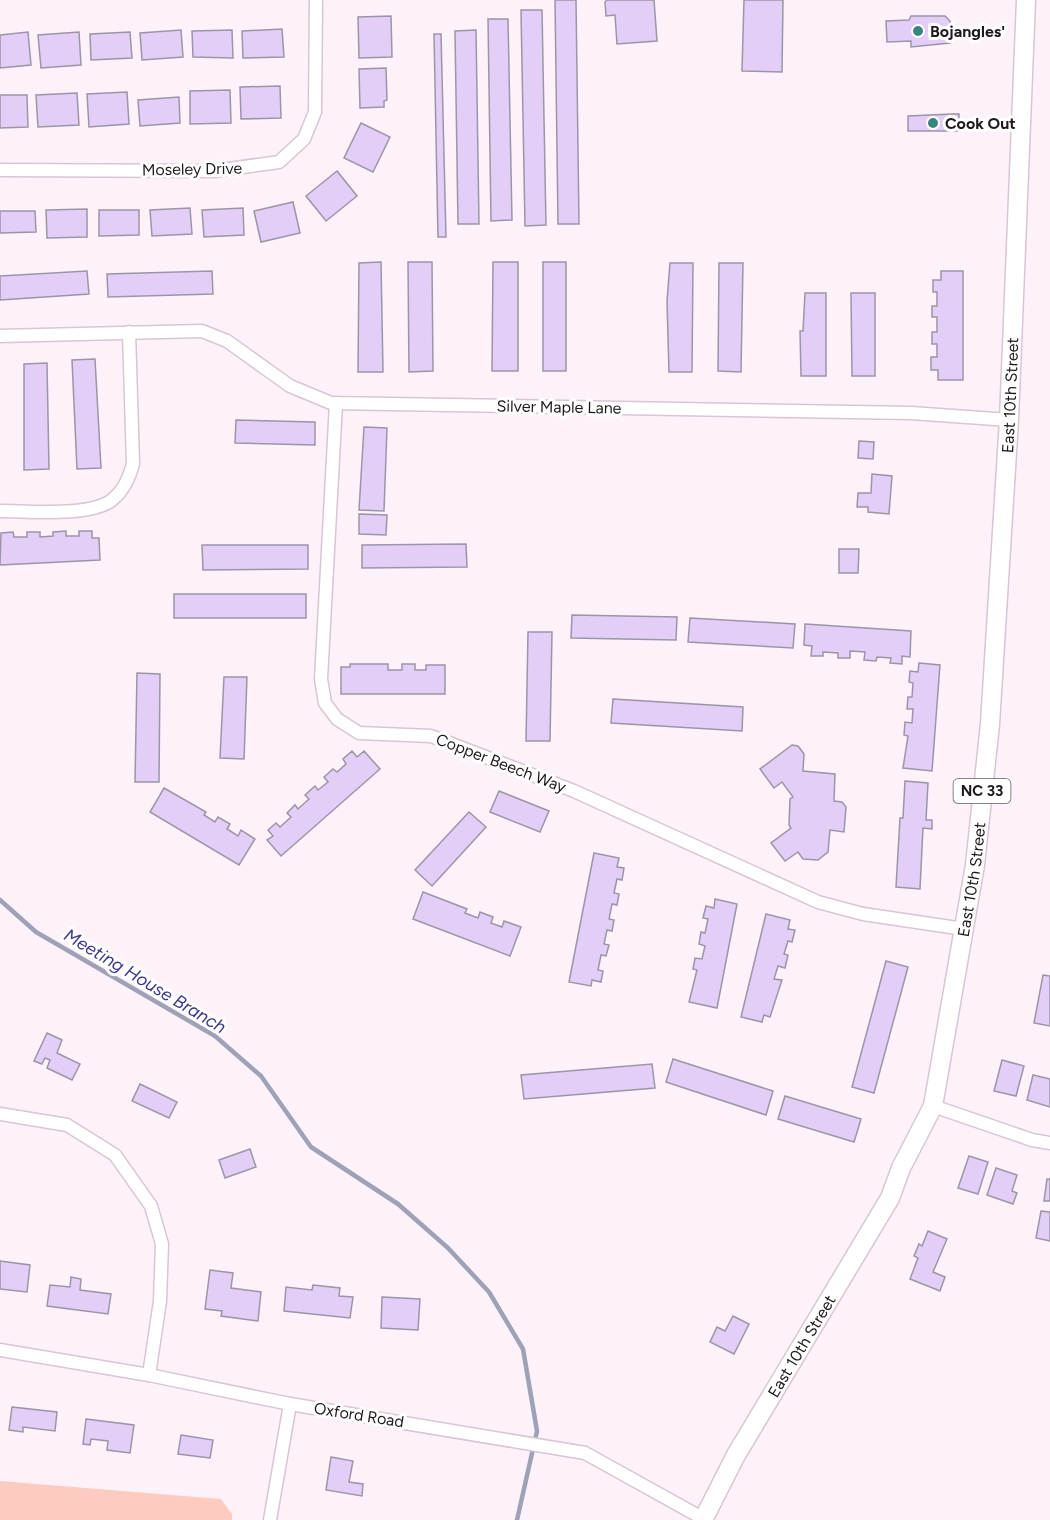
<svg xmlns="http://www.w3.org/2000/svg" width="1050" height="1520" font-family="Figtree,sans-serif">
	<rect width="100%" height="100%" fill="#fdf2fa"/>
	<polygon fill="#fecbc1" points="0,1481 221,1499 232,1514 232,1520 0,1520"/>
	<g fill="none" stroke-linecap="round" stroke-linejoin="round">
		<polyline stroke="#9fa1b6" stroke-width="4.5" points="0,900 36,932 215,1036 261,1076 311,1147 398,1204 448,1248 489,1292 523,1349 537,1431 517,1520"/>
	</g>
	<g fill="#e3cef8" stroke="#9d95a6" stroke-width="1.5">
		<polygon points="555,0 576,0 579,224 558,224"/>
		<polygon points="607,0 654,0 657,41 617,44 615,15 606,16 605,2"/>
		<polygon points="744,0 783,0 782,72 742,71"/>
		<polygon points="521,10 542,10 546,225 525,226"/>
		<polygon points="391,16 392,57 359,58 358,17"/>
		<polygon points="911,16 945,16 950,21 950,43 911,47 911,41 887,42 886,21 909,20"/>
		<polygon points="488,19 508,19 512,220 491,221"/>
		<polygon points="282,29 284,57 243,58 242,31"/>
		<polygon points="181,30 183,57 142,60 140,33"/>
		<polygon points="232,30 233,58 193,57 192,31"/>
		<polygon points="476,30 479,224 458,224 455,31"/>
		<polygon points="28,32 31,65 0,68 0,35"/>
		<polygon points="79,32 81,65 41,68 38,35"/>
		<polygon points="130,32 132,58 91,60 90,34"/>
		<polygon points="434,34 441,34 446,237 438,237"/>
		<polygon points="386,68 387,100 384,101 384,107 360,108 359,69"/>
		<polygon points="280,86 281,118 241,119 240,87"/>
		<polygon points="230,90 231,123 190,124 190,91"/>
		<polygon points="127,92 129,124 89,127 87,94"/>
		<polygon points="77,93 79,125 38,127 36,95"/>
		<polygon points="0,95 27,95 28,127 0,128"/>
		<polygon points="179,97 180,123 140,126 138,100"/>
		<polygon points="952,114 959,114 959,131 908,131 908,116"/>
		<polygon points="361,123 390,137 373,172 344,158"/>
		<polygon points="337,171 357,196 326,221 306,196"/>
		<polygon points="293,202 300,233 261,242 254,211"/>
		<polygon points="190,208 192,234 152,236 150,210"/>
		<polygon points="243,208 244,235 204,237 202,210"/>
		<polygon points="87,209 87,237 47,238 46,210"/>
		<polygon points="99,210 139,210 139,235 99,236"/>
		<polygon points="0,211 35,211 36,232 0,233"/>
		<polygon points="381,262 383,372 358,372 359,263"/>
		<polygon points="408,262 432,262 433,371 409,372"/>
		<polygon points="493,262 518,262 518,371 492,371"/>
		<rect x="543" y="262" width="23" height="109"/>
		<polygon points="670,263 693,263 692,372 669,372 667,301"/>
		<polygon points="719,263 743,263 741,372 718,371"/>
		<polygon points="87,271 89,294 0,300 0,276"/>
		<polygon points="212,271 213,294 108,297 107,274"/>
		<polygon points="941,271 963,271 963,380 938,380 938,370 931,370 931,357 937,357 937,344 932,344 932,332 937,332 937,317 932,317 932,306 937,306 937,292 933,292 933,280 941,280"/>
		<polygon points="805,293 826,293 826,376 801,376 800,331 803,331"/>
		<polygon points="851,293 875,293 875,376 852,376"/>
		<polygon points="95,359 101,468 77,469 72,360"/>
		<polygon points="47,363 49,469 24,470 24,364"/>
		<polygon points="236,420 315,422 315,445 235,443"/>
		<polygon points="364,427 387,428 384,511 359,510"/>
		<polygon points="859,441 874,442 873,459 858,458"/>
		<polygon points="872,474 892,476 889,514 868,512 868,507 857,507 858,493 871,493"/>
		<polygon points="359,514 387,515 386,535 359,534"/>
		<polygon points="66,531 66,536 79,536 79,531 92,531 92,538 99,538 100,560 0,565 1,533 13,532 14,537 27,537 27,532 40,532 40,537 53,536 53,532"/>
		<polygon points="466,544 467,567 362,568 362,545"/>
		<polygon points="202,545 308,545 308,569 203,570"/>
		<polygon points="839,549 859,549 858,573 839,573"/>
		<rect x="174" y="594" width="132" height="24"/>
		<polygon points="572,615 677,617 676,640 571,638"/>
		<polygon points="690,618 795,624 793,648 688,642"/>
		<polygon points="805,624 911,631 910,657 902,656 902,664 890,663 891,658 877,657 876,661 864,660 865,652 850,651 850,658 838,658 838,653 823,652 823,656 811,656 812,646 804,645"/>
		<polygon points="528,632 552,632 550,741 526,741"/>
		<polygon points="919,663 940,665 932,771 903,768 908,736 904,735 905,722 912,723 913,709 907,709 908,697 912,697 913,683 909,682 910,671 918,672"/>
		<polygon points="350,664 388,664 388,670 402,670 402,664 415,664 415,670 426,670 426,665 445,665 445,694 341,694 341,667 350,667"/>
		<polygon points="137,673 160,674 159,782 135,782"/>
		<polygon points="224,677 247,677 244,759 220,758"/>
		<polygon points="613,699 743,707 742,731 611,723"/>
		<polygon points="792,745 798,746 804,754 803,771 835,774 834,801 842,802 846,807 844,832 830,830 828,852 818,860 803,859 798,852 785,861 771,843 791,828 789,825 790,799 793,797 782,782 774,788 760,769"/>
		<polygon points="352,751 357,757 364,751 380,769 281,856 267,840 273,836 268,830 276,823 280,827 291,817 287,813 295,805 298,809 309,799 305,795 315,786 318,790 328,782 324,777 333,769 337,772 346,764 343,759"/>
		<polygon points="905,781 928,783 926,820 932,820 932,829 923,828 920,889 896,887 900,818 903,818"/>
		<polygon points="164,788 206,812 204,815 215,822 218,817 230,824 227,829 238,836 241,830 255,839 239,865 150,812"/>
		<polygon points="499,791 549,811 540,832 490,812"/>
		<polygon points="469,812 486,827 432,886 415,870"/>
		<polygon points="594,853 619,858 617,867 624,868 622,880 617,879 614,893 619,894 617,905 612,904 609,919 614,920 612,931 607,930 604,944 609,945 606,956 601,955 598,970 603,971 601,982 592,980 591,986 569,982"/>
		<polygon points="423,892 467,909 465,913 478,918 480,912 493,917 491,923 502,927 504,921 521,927 510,956 413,919"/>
		<polygon points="715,899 737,904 717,1008 689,1002 697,970 693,969 695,958 702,959 705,946 699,944 701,932 705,933 708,919 703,918 706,906 714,908"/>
		<polygon points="766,914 790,920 788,929 795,930 792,942 788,941 784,954 788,955 785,968 778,966 774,979 782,980 770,1017 764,1015 762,1022 741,1017"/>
		<polygon points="886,961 908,967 874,1093 852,1087"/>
		<polygon points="1043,975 1050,976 1050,1026 1034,1023"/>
		<polygon points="47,1033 62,1040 57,1053 80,1064 72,1080 47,1068 50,1060 45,1058 42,1064 34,1061"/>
		<polygon points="673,1059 773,1091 766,1115 666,1082"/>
		<polygon points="1002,1060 1024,1066 1016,1096 994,1091"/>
		<polygon points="652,1064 655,1088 524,1099 521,1075"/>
		<polygon points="1033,1075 1050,1079 1050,1107 1027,1100"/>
		<polygon points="140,1084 177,1102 169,1118 132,1101"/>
		<polygon points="785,1096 861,1119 854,1142 778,1119"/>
		<polygon points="250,1149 256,1167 225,1178 219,1160"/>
		<polygon points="969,1156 988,1162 978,1194 958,1188"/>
		<polygon points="996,1168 1017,1175 1012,1191 1017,1193 1013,1204 987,1195"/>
		<polygon points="1047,1179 1050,1179 1050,1201 1044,1201"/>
		<polygon points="1041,1211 1050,1212 1050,1241 1036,1238"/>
		<polygon points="928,1231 947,1239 933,1272 945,1277 940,1291 910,1279 918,1258 914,1256 919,1244 922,1246"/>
		<polygon points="0,1261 30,1265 27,1292 0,1289"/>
		<polygon points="210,1270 233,1273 231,1288 261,1292 258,1321 221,1316 222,1311 205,1309"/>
		<polygon points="71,1277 81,1279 80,1290 111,1294 108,1314 47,1306 50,1285 70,1287"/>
		<polygon points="313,1285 340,1288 339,1296 353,1297 350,1318 284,1311 286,1287 312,1290"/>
		<polygon points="382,1297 420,1299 418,1330 381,1328"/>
		<polygon points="733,1316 749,1324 734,1354 710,1342 717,1327 725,1331"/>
		<polygon points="12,1407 57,1412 55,1431 23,1427 23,1432 9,1430"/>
		<polygon points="86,1419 134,1425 130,1453 107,1450 108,1441 91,1439 90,1445 83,1444"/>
		<polygon points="181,1435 213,1440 210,1458 178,1454"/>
		<polygon points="331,1457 353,1461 349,1482 363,1484 362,1496 326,1490"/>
	</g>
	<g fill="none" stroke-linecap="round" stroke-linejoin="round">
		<defs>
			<g id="street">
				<polyline points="0,170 214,171 279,162 304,139 315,112 316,0"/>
				<polyline points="0,336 202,331 227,341 290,386 331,403 911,413 1009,420"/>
				<polyline points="336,403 321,679 325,703 337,719 359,733 431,736 574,791 818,902 863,914 964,929"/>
				<path d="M 0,511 C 29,511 90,517 112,500 C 124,490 129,478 133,464 L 129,332"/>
				<polyline points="933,1106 1032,1140 1050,1143"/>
				<polyline points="0,1114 67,1125 115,1155 151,1206 162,1244 160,1301 149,1375"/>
				<polyline points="0,1350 149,1375 290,1404 585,1453 704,1519"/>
				<polyline points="270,1520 290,1404"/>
			</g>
			<g id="primary">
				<path id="s1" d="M 703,1520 L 736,1455 L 890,1198 L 901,1168 L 933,1106 L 975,865 L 990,724 L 1009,420 L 1026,0"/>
			</g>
		</defs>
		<use href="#street" stroke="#d8c6d3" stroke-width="15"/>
		<use href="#primary" stroke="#d8c6d3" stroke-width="21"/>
		<use href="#street" stroke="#fff" stroke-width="12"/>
		<use href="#primary" stroke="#fff" stroke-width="18"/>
	</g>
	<g fill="#3c8483" stroke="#fff" stroke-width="2">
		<circle cx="918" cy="31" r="6"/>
		<circle cx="933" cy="123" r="6"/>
	</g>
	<g text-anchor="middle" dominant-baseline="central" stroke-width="6" stroke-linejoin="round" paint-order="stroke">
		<rect fill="#fff" stroke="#625e61" stroke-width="1.5" x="953.5" y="779" width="57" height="24" rx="4.5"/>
		<g font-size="15" font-weight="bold" fill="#1f191d">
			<text x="982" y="791">NC 33</text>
		</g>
		<g font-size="16" font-weight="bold" fill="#1f191d" stroke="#fff" text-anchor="start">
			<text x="930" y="31">Bojangles'</text>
			<text x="945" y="123">Cook Out</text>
		</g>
		<g font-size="16" fill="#1f191d" stroke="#fff">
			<text transform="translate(192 169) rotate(-1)">Moseley Drive</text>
			<text stroke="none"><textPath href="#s1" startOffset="1190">East 10th Street</textPath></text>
			<text transform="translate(559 407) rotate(1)">Silver Maple Lane</text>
			<text transform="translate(501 763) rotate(21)">Copper Beech Way</text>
			<text stroke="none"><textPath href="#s1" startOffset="704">East 10th Street</textPath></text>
			<text stroke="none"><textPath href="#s1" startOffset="200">East 10th Street</textPath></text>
			<text transform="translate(359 1415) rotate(9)">Oxford Road</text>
		</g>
		<g font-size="18" font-style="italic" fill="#3a398a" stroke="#fff">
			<text transform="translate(145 981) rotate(31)">Meeting House Branch</text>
		</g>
	</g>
</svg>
